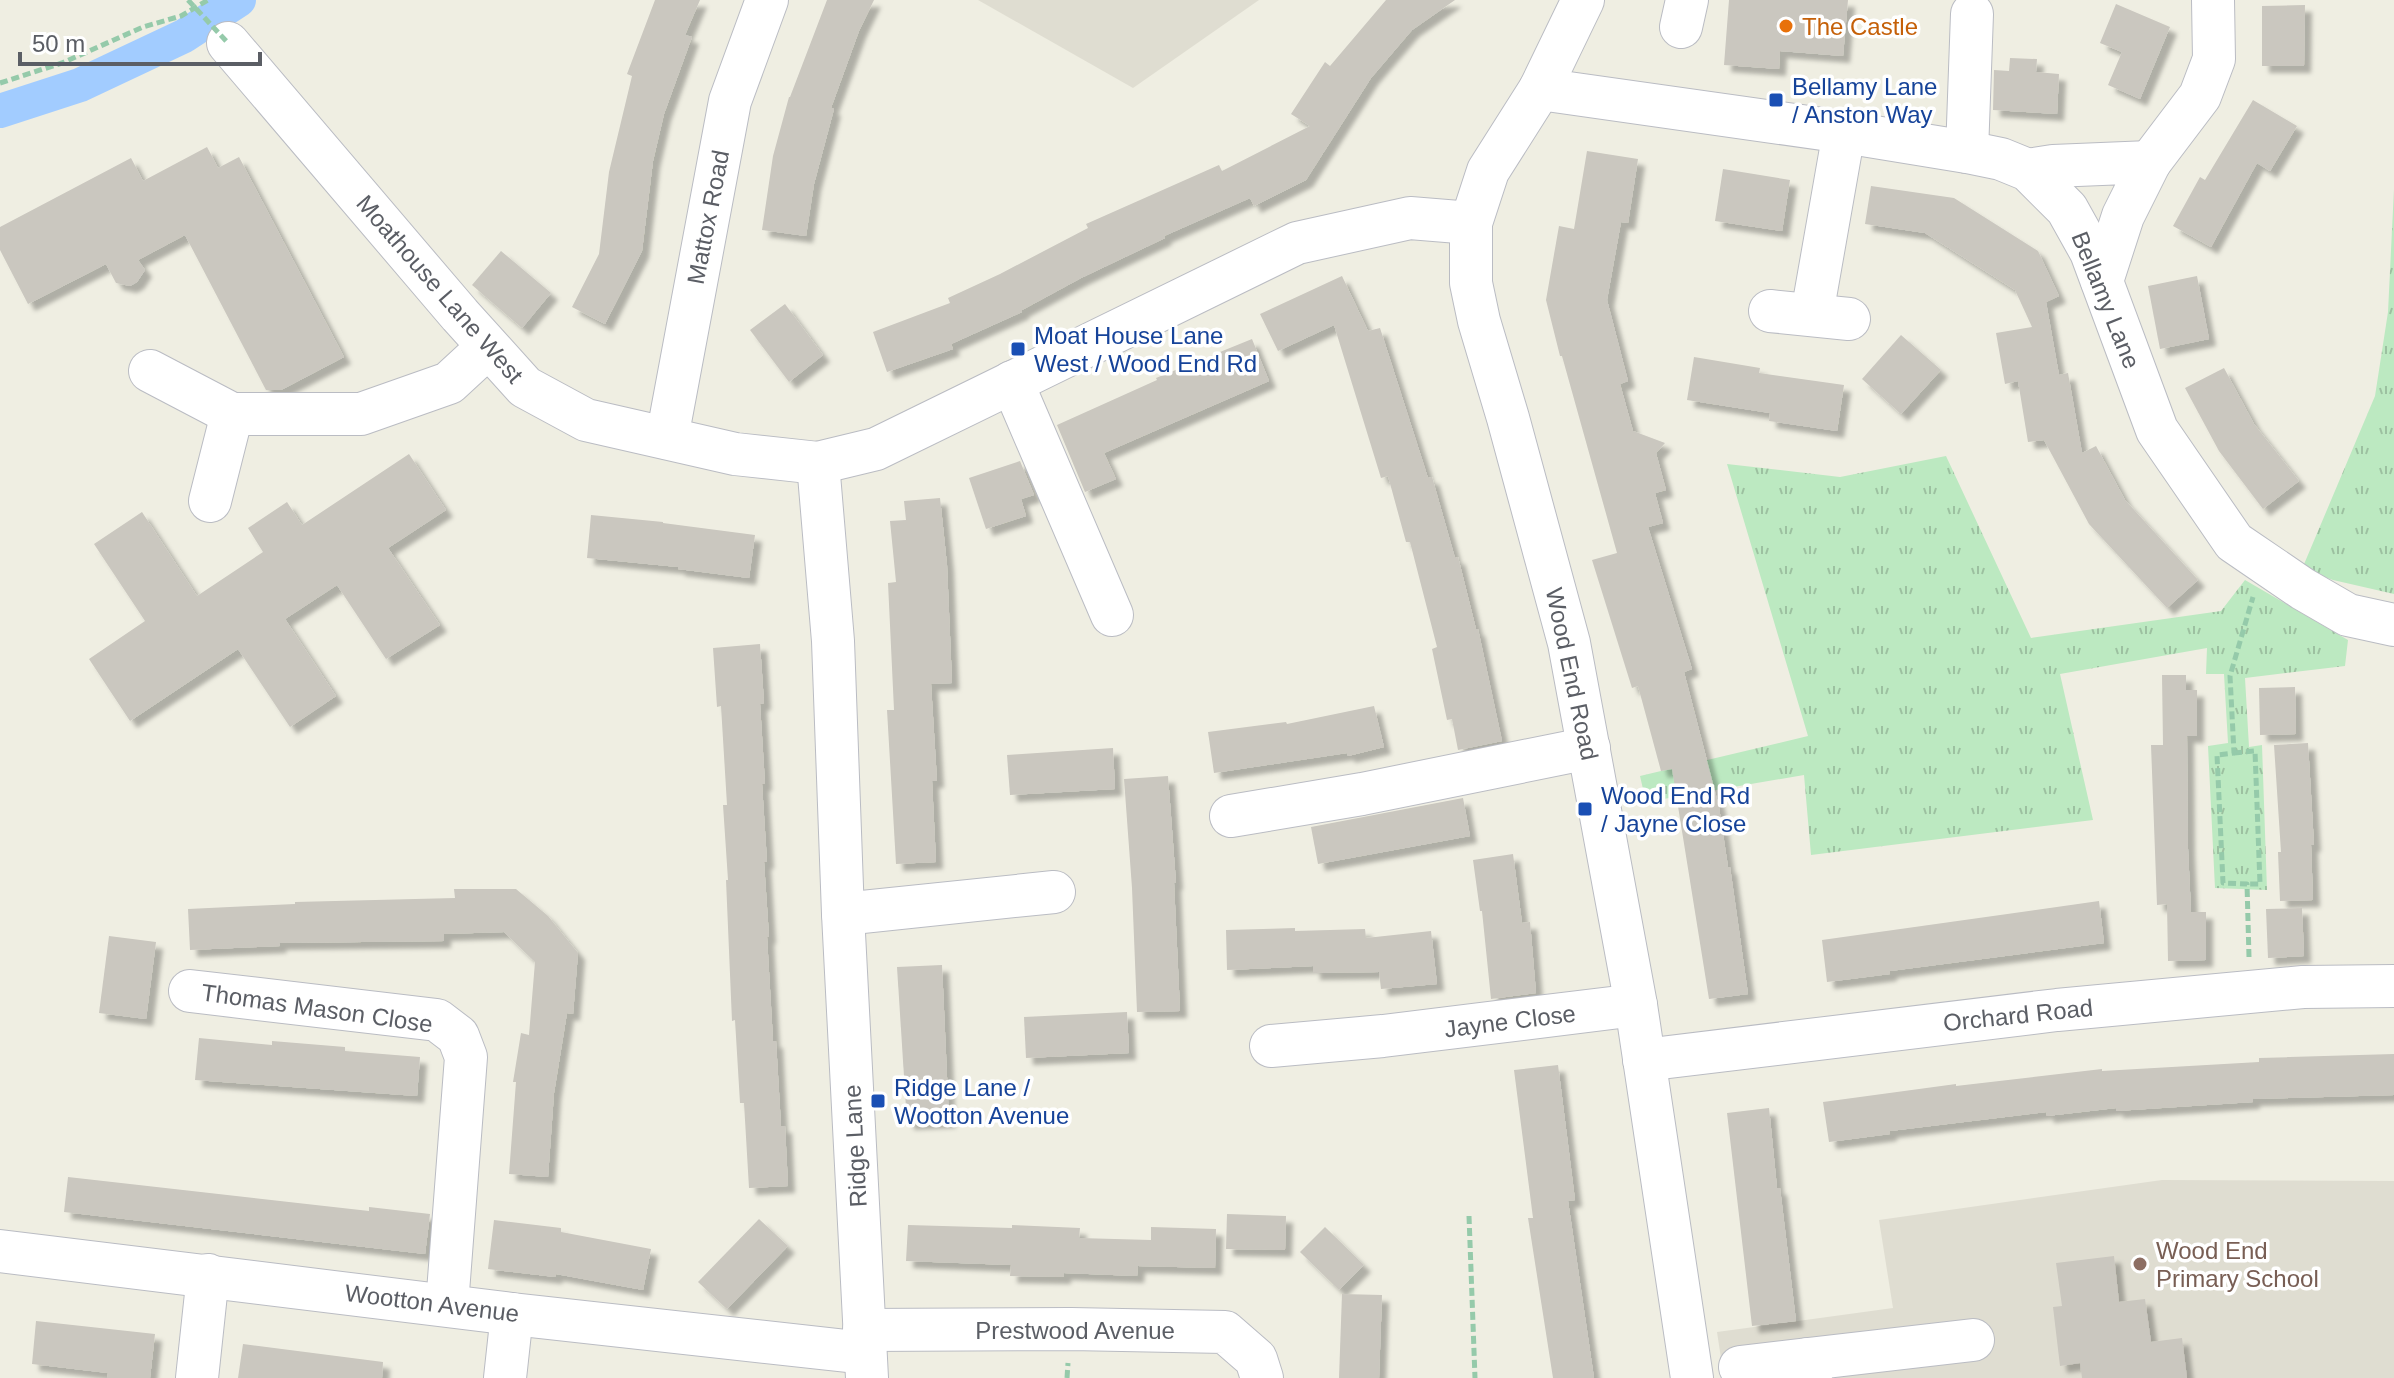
<svg xmlns="http://www.w3.org/2000/svg" width="2394" height="1378" font-family="Arial,sans-serif">
	<defs>
		<pattern id="grass-tufts" width="24" height="20" patternUnits="userSpaceOnUse" patternTransform="scale(2)"><rect width="24" height="20" fill="#bce9c1"/><path d="M3 7l-1-3M5 7V3M7 7l1-3M15 17l-1-3M17 17v-4M19 17l1-3" fill="none" stroke="#9cc0a0"/></pattern>
		<filter id="shadow"><feDropShadow dx="7" dy="7" stdDeviation="2" flood-color="#0004"/></filter>
	</defs>
	<rect width="100%" height="100%" fill="#efeee2"/>
	<g fill="#dfddd1">
		<polygon points="978,0 1259,0 1133,88"/>
		<polygon points="2162,1180 2394,1181 2394,1378 1724,1378 1717,1332 1893,1308 1879,1220"/>
	</g>
	<g fill="url(#grass-tufts)">
		<polygon points="2394,189 2394,594 2333,580 2302,569 2375,396 2388,312"/>
		<polygon points="1946,456 2031,638 2221,611 2245,580 2348,640 2345,666 2245,678 2249,747 2262,745 2267,890 2215,888 2208,746 2228,743 2224,674 2206,674 2207,648 2060,674 2093,820 1811,855 1804,775 1646,802 1640,776 1808,736 1727,464 1840,477"/>
	</g>
	<g fill="none" stroke-linecap="round" stroke-linejoin="round">
		<polyline stroke="#a2ccff" stroke-width="34" points="0,111 80,85 184,36 239,0"/>
	</g>
	<g fill="#cac7bf" filter="url(#shadow)">
		<polygon points="655,0 700,0 685,35 692,37 664,114 653,161 642,251 605,324 572,307 599,254 609,172 632,76 627,74"/>
		<polygon points="827,0 874,0 859,31 831,108 834,109 814,184 806,236 762,230 773,156 789,97 790,97"/>
		<polygon points="1386,0 1455,0 1412,30 1371,78 1306,180 1254,206 1250,198 1164,236 1165,238 1081,278 1022,310 1022,312 951,344 953,349 887,372 873,332 950,303 948,298 1000,274 1088,228 1086,224 1219,165 1222,171 1310,126 1291,114 1325,62 1330,66"/>
		<polygon points="1729,0 1848,0 1843,56 1780,51 1779,69 1724,65"/>
		<polygon points="2116,4 2170,27 2140,99 2108,85 2122,52 2100,43"/>
		<polygon points="2305,5 2304,66 2262,66 2262,6"/>
		<polygon points="2010,58 2037,59 2036,72 2059,74 2057,114 1993,110 1994,70 2009,71"/>
		<polygon points="2253,100 2297,126 2270,171 2257,163 2211,247 2173,226 2200,177 2205,180"/>
		<polygon points="207,147 218,168 239,157 344,357 281,390 266,390 185,235 138,260 145,270 137,282 130,286 116,283 106,264 28,304 0,250 0,227 131,158 143,181"/>
		<polygon points="1587,151 1638,159 1628,223 1621,222 1607,300 1628,381 1620,384 1633,431 1665,443 1656,453 1666,490 1655,493 1663,523 1648,527 1692,669 1684,672 1719,807 1728,867 1730,867 1748,994 1709,999 1672,769 1661,771 1638,686 1632,688 1592,560 1617,553 1562,356 1560,356 1546,300 1559,226 1574,229"/>
		<polygon points="1723,169 1790,180 1782,231 1715,221"/>
		<polygon points="1871,186 1954,198 2038,251 2059,296 2046,302 2059,375 2068,373 2082,453 2096,446 2125,500 2198,580 2167,608 2089,524 2044,440 2028,442 2018,381 2005,384 1996,333 2032,327 2015,290 1925,233 1865,224"/>
		<polygon points="501,251 551,293 522,328 472,285"/>
		<polygon points="1342,276 1368,331 1380,328 1428,478 1432,477 1455,558 1458,557 1476,629 1478,629 1502,741 1458,750 1452,719 1447,720 1432,649 1437,647 1410,542 1406,542 1388,476 1381,478 1334,325 1278,351 1260,314"/>
		<polygon points="2197,276 2209,339 2160,349 2148,286"/>
		<polygon points="785,304 823,355 789,382 750,330"/>
		<polygon points="1901,335 1941,370 1901,414 1862,379"/>
		<polygon points="1252,339 1269,381 1104,453 1116,479 1085,492 1057,425 1157,380 1156,378"/>
		<polygon points="1694,357 1760,368 1759,373 1844,385 1837,431 1769,421 1770,413 1687,400"/>
		<polygon points="2224,368 2254,424 2299,481 2263,509 2219,451 2185,388"/>
		<polygon points="409,454 446,510 388,548 440,625 386,659 337,585 285,619 336,696 290,727 238,649 130,721 89,659 145,621 94,544 142,512 197,596 263,552 248,528 287,502 302,525"/>
		<polygon points="1020,461 1034,495 1021,499 1026,516 986,529 969,478"/>
		<polygon points="940,498 947,565 952,683 931,684 937,781 932,781 936,862 896,864 887,710 894,710 888,583 896,582 890,521 906,520 904,501"/>
		<polygon points="591,515 663,522 663,523 755,535 749,578 678,569 678,567 587,558"/>
		<polygon points="760,644 764,703 760,704 765,784 762,784 767,862 764,862 769,937 767,937 773,1041 776,1041 781,1126 785,1126 788,1186 749,1188 744,1103 740,1103 735,1020 732,1021 726,880 728,880 723,805 727,805 721,706 717,707 713,648"/>
		<polygon points="2162,675 2186,675 2186,690 2197,690 2197,736 2187,736 2188,849 2191,912 2206,912 2206,960 2168,961 2167,904 2157,905 2151,745 2163,745"/>
		<polygon points="2295,687 2296,734 2260,735 2259,688"/>
		<polygon points="1374,706 1384,747 1348,756 1347,753 1214,773 1208,732 1286,722 1287,724"/>
		<polygon points="2308,743 2314,845 2311,845 2313,900 2280,901 2278,852 2281,852 2274,745"/>
		<polygon points="1113,748 1115,789 1010,795 1007,755"/>
		<polygon points="1168,776 1176,883 1174,883 1180,1011 1137,1012 1132,888 1124,779"/>
		<polygon points="1463,798 1470,836 1318,864 1311,827"/>
		<polygon points="1513,854 1522,923 1530,922 1536,993 1491,999 1482,911 1480,911 1473,860"/>
		<polygon points="454,889 516,889 548,916 578,953 573,1014 567,1013 554,1093 548,1177 509,1174 516,1082 513,1082 521,1033 529,1035 535,962 504,932 444,934 444,941 279,943 280,946 190,950 188,909 295,904 295,902 455,898"/>
		<polygon points="2099,901 2104,943 1890,971 1890,974 1827,982 1822,940"/>
		<polygon points="2302,908 2304,956 2268,958 2266,909"/>
		<polygon points="1295,928 1295,931 1365,929 1366,938 1431,931 1437,984 1381,989 1379,972 1313,973 1313,966 1227,970 1226,930"/>
		<polygon points="109,936 156,942 146,1019 99,1013"/>
		<polygon points="942,965 949,1121 907,1123 897,967"/>
		<polygon points="1127,1012 1129,1053 1026,1058 1024,1017"/>
		<polygon points="199,1038 272,1045 272,1041 345,1047 345,1051 420,1057 417,1096 195,1080"/>
		<polygon points="2394,1054 2394,1095 2253,1099 2253,1102 2116,1111 2116,1108 2047,1116 2046,1112 1890,1131 1890,1134 1829,1142 1823,1102 1956,1084 1956,1086 2102,1069 2102,1071 2259,1062 2259,1058"/>
		<polygon points="1558,1065 1575,1200 1568,1201 1594,1378 1553,1378 1528,1218 1533,1218 1514,1070"/>
		<polygon points="1769,1108 1777,1188 1780,1188 1796,1321 1752,1326 1727,1113"/>
		<polygon points="68,1177 369,1211 369,1207 430,1214 425,1254 64,1212"/>
		<polygon points="1227,1214 1286,1216 1285,1250 1226,1249"/>
		<polygon points="759,1219 788,1246 727,1309 698,1282"/>
		<polygon points="494,1220 561,1228 561,1232 651,1249 643,1290 556,1274 555,1277 488,1269"/>
		<polygon points="908,1225 1012,1228 1012,1225 1080,1228 1079,1238 1151,1240 1151,1227 1216,1229 1215,1268 1138,1266 1137,1276 1064,1273 1064,1277 1010,1276 1011,1265 906,1261"/>
		<polygon points="1325,1227 1364,1265 1339,1290 1300,1252"/>
		<polygon points="2114,1256 2119,1302 2145,1299 2151,1342 2182,1338 2187,1378 2082,1378 2080,1363 2060,1366 2053,1307 2062,1306 2056,1263"/>
		<polygon points="1342,1294 1382,1295 1379,1378 1339,1378"/>
		<polygon points="36,1321 155,1334 150,1378 107,1378 108,1373 32,1364"/>
		<polygon points="243,1344 383,1362 382,1378 238,1378"/>
	</g>
	<g fill="none" stroke-linecap="round" stroke-linejoin="round">
		<defs>
			<g id="minor">
				<polyline points="1583,0 1540,89 1488,171 1471,223 1471,283 1479,321 1508,418 1569,643 1636,1005 1692,1378"/>
				<polyline points="1681,27 1687,0"/>
				<polyline points="228,43 460,315 525,387 586,420 735,454 818,463 876,449 1297,243 1410,218 1471,223"/>
				<polyline points="1540,89 1844,132 1967,152 2001,159 2028,170 2067,209 2091,252 2157,430 2234,542 2303,589 2348,615 2394,625"/>
				<polyline points="1967,152 1972,14"/>
				<polyline points="2150,162 2200,96 2214,59 2213,0"/>
				<polyline points="2028,170 2053,166 2150,162 2123,216 2102,281"/>
				<polyline points="1770,311 1849,319"/>
				<polyline points="1812,314 1844,132"/>
				<polyline points="150,371 232,414"/>
				<polyline points="1012,382 1112,615"/>
				<polyline points="667,438 730,101 767,0"/>
				<polyline points="818,463 833,641 843,914 867,1378"/>
				<polyline points="210,501 232,414 361,414 449,383 488,347"/>
				<polyline points="1231,816 1362,794 1589,748"/>
				<polyline points="843,914 1054,892"/>
				<polyline points="190,991 437,1020 458,1036 466,1057 447,1305"/>
				<polyline points="1271,1046 1383,1036 1636,1005"/>
				<polyline points="1644,1060 2057,1010 2303,987 2394,986"/>
				<polyline points="0,1251 512,1314 865,1353"/>
				<polyline points="864,1330 1071,1329 1225,1332 1256,1359 1262,1378"/>
				<polyline points="1740,1367 1808,1359"/>
				<polyline points="197,1378 208,1275"/>
				<polyline points="505,1378 512,1314"/>
				<polyline points="1811,1378 1808,1359 1973,1340"/>
			</g>
		</defs>
		<use href="#minor" stroke="#babcc3" stroke-width="44"/>
		<g stroke="#95caaa" stroke-width="5" stroke-dasharray="8 4" stroke-linecap="butt">
			<polyline points="0,83 62,63 143,27 181,16 208,0"/>
			<polyline points="2234,753 2255,751 2260,884 2247,884"/>
			<polyline points="2249,957 2247,884 2223,883 2217,755 2234,753 2230,676 2253,597"/>
			<polyline points="1469,1216 1475,1378"/>
			<polyline points="1067,1378 1068,1363"/>
		</g>
		<use href="#minor" stroke="#fff" stroke-width="42"/>
		<polyline stroke="#95caaa" stroke-width="5" stroke-dasharray="8 4" stroke-linecap="butt" points="188,0 228,43"/>
	</g>
	<circle fill="#e8710a" stroke="#fff" stroke-width="3" cx="1786" cy="26" r="8"/>
	<g fill="#1a4fb4" stroke="#fff" stroke-width="3">
		<rect x="1768" y="92" width="16" height="16" rx="4"/>
		<rect x="1010" y="341" width="16" height="16" rx="4"/>
		<rect x="1577" y="801" width="16" height="16" rx="4"/>
		<rect x="870" y="1093" width="16" height="16" rx="4"/>
	</g>
	<circle fill="#8d6e63" stroke="#fff" stroke-width="3" cx="2140" cy="1264" r="8"/>
	<g text-anchor="middle" dominant-baseline="central" stroke-width="7" stroke-linejoin="round" paint-order="stroke">
		<g font-size="24" fill="#c56008" stroke="#fff" text-anchor="start">
			<text x="1802" y="26">The Castle</text>
		</g>
		<g font-size="24" fill="#164399" stroke="#fff" text-anchor="start">
			<text x="1792" y="86">Bellamy Lane<tspan x="1792" dy="28">/ Anston Way</tspan></text>
			<text x="1034" y="335">Moat House Lane<tspan x="1034" dy="28">West / Wood End Rd</tspan></text>
			<text x="1601" y="795">Wood End Rd<tspan x="1601" dy="28">/ Jayne Close</tspan></text>
			<text x="894" y="1087">Ridge Lane /<tspan x="894" dy="28">Wootton Avenue</tspan></text>
		</g>
		<g font-size="24" fill="#5b5e65" stroke="#fff">
			<text transform="translate(708 217) rotate(-79)">Mattox Road</text>
			<text transform="translate(440 289) rotate(49)">Moathouse Lane West</text>
			<text transform="translate(2106 300) rotate(68)">Bellamy Lane</text>
			<text transform="translate(1572 674) rotate(78)">Wood End Road</text>
			<text transform="translate(317 1008) rotate(8)">Thomas Mason Close</text>
			<text transform="translate(2018 1015) rotate(-6)">Orchard Road</text>
			<text transform="translate(1510 1021) rotate(-7)">Jayne Close</text>
			<text transform="translate(855 1146) rotate(-93)">Ridge Lane</text>
			<text transform="translate(432 1303) rotate(7)">Wootton Avenue</text>
			<text x="1075" y="1330">Prestwood Avenue</text>
		</g>
		<g font-size="24" fill="#785e54" stroke="#fff" text-anchor="start">
			<text x="2156" y="1250">Wood End<tspan x="2156" dy="28">Primary School</tspan></text>
		</g>
	</g>
	<path d="M20 52v12h240v-12" fill="none" stroke="#5b5e65" stroke-width="4"/>
	<text x="32" y="52" font-size="24" fill="#5b5e65" stroke="#ffffff" stroke-width="6" paint-order="stroke">50 m</text>
</svg>
